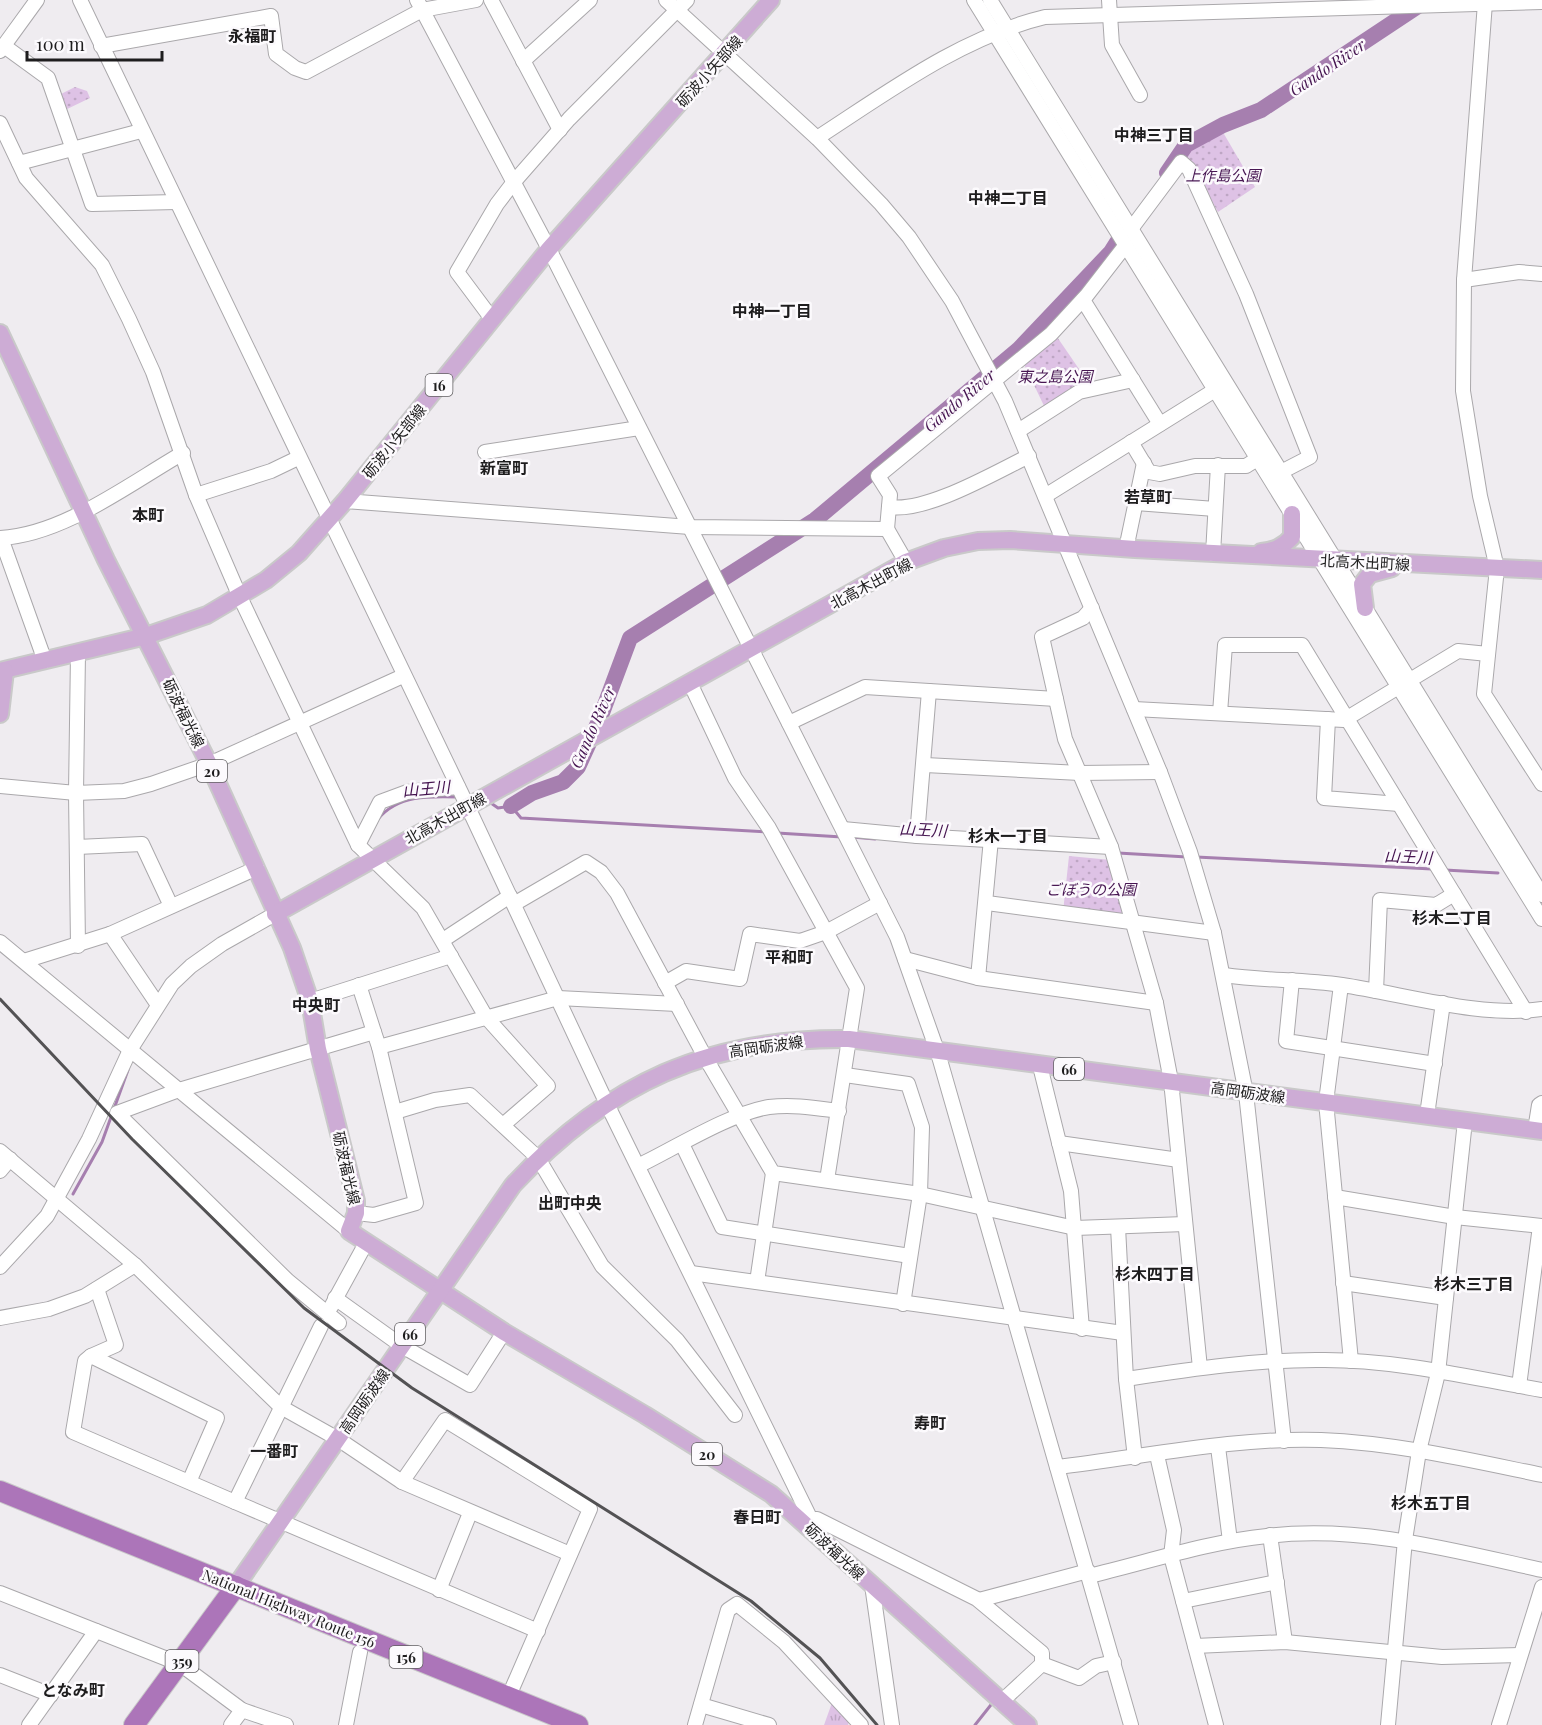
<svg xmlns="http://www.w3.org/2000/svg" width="1542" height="1725" font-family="'Playfair Display','Noto Sans JP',serif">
	<defs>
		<pattern id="grass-tufts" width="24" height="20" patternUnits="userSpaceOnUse" patternTransform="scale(1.5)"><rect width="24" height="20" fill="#dec2e5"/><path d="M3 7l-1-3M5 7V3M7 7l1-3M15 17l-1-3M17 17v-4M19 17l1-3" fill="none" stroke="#bea6c4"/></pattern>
		<pattern id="park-dots" width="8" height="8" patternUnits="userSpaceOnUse" patternTransform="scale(1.5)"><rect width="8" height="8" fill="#dec2e5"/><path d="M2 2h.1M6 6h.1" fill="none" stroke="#bea6c4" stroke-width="1.8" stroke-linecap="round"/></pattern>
	</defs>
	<rect width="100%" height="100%" fill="#efecf0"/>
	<polygon fill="url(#grass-tufts)" points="833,1700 850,1717 848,1725 824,1725"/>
	<g fill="url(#park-dots)">
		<polygon points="75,87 87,91 90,98 63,111 57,96"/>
		<polygon points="1224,134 1255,187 1218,212 1186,155 1210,136"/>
		<polygon points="1055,334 1090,385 1046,410 1023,362"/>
		<polygon points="1069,856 1111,860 1130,920 1063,912"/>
	</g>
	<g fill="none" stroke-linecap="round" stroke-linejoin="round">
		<g stroke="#a67faf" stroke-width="3">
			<polyline points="488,801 498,808 511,806 521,818 767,832"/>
			<path d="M 378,819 C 398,795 429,796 458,797"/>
			<polyline points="777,833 842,837"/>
			<polyline points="852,837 875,839"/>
			<polyline points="1118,853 1187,857"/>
			<polyline points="1196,857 1432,869"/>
			<polyline points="1445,870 1498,873"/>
			<polyline points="73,1194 102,1142 128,1070"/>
			<polyline points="975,1725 994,1701"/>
		</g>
		<g stroke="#a67faf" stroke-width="16">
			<polyline points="1167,173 1186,145 1223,125 1261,110 1427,0"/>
			<polyline points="511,806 532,793 563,782 578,767 599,721 630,638 815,520 1018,350 1111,252 1128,225"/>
		</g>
		<defs>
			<g id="minor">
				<polyline points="80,0 467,805 607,1104 818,1534"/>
				<polyline points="417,0 549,249 897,937 938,1053 1131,1725"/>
				<polyline points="491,0 560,130"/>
				<polyline points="666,0 817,138 881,204 909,237 952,301 1005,401 1160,772 1190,852 1214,933 1246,1093 1284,1441"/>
				<polyline points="974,0 1542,919"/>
				<polyline points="990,0 1542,895"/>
				<polyline points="1109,0 1112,45 1140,95"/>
				<polyline points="1485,3 1464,280 1463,391 1480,496 1497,568 1484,694 1542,784"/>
				<polyline points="4,46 48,78 92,204 176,202"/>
				<polyline points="101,46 271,16 276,54 295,68 306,72 422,10 476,0"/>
				<polyline points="0,51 37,0"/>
				<polyline points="523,61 590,0"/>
				<polyline points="0,123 26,178 102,265 129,319 153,372 196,495 240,597 358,845 423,908 486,1017 548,1086 503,1125"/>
				<path d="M 817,138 C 888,92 962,37 1045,17 L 1542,2"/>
				<polyline points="19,163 141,131"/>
				<polyline points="1131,229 1181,162 1189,169 1246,294 1310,457 1281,472"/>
				<polyline points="1464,280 1519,272 1542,274"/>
				<polyline points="1083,300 1160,424"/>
				<polyline points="492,319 457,272 497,204 513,183 569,119 687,0"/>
				<polyline points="1018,431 1079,392 1133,380"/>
				<polyline points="1131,442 1149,472 1160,474 1195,466 1246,466 1257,459"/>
				<polyline points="485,452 639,428"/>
				<polyline points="196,495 271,471 298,458"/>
				<polyline points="1045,496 1215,390"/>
				<polyline points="345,501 690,527 887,529 906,562"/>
				<polyline points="1136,503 1215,509"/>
				<path d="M 889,507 C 926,513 994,473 1029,456"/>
				<polyline points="887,529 890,495 878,476 1051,334 1087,295 1125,246"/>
				<path d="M 0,538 C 63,535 129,484 183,453"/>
				<polyline points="1,538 45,661"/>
				<polyline points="1126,549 1144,463"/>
				<polyline points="1213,554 1218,465"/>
				<polyline points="1092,608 1083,618 1042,637 1065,739 1111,847 1156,1003 1171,1081 1200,1368"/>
				<polyline points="78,653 76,793 78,946"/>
				<polyline points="690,683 735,778 769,828 857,988 827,1180"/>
				<polyline points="1134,709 1344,720 1458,651 1488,654"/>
				<polyline points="1220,713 1225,645 1302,645 1526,1012"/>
				<polyline points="1328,719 1324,798 1399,804"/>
				<polyline points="789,723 865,687 1056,699"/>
				<polyline points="925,765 1080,773 1160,772"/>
				<polyline points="0,786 76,793 124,791 151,784 209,764 403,676"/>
				<polyline points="843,829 917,836 1111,847"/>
				<polyline points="917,836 929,691"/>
				<polyline points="358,845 380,802 407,792 458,787"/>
				<polyline points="77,847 142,844 171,906"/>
				<polyline points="987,903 1214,933"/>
				<polyline points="514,904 586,862 601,872 617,893 705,1057 773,1173 920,1194 1075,1228 1185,1224"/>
				<polyline points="110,934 158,1005"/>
				<polyline points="443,940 510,896"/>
				<polyline points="0,942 349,1231"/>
				<polyline points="905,959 978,978 1156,1003"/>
				<polyline points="24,961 110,934 257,868"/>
				<path d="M 1224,975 C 1263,981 1303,979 1342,985 C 1404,994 1481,1018 1542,1009"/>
				<polyline points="978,978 991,839"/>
				<polyline points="1292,980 1286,1041 1435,1064"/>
				<polyline points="665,983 686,971 740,979 750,934 800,941 826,932 880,903"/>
				<polyline points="359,985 374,1032"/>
				<polyline points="1341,985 1326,1102 1351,1361"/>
				<polyline points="1376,991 1380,900 1436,905 1454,894"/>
				<polyline points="310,1001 451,956"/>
				<polyline points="1040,1066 1071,1191 1082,1329"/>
				<polyline points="845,1075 908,1084 922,1127 920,1194 903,1304"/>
				<polyline points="395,1112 435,1100 470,1095 538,1158 602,1266 677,1340 735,1415"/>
				<polyline points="1427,1115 1443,1003"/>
				<polyline points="1535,1130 1539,1105 1542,1103"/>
				<polyline points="1059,1143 1179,1160"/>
				<polyline points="682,1144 722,1227 910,1256"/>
				<polyline points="0,1151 135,1265 281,1407 338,1439 402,1482 570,1554"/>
				<path d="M 638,1166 C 675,1148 731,1113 769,1107 C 793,1104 816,1108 839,1111"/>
				<polyline points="0,1171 10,1159"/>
				<polyline points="1335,1197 1455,1217 1542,1226"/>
				<polyline points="356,1213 374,1215 416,1203 379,1047"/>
				<polyline points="1118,1227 1126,1379 1135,1458"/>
				<polyline points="0,1267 47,1216 89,1139 130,1050 172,984 191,966 222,944 275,914"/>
				<polyline points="691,1273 1123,1333"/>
				<polyline points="757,1282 773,1173"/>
				<polyline points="1343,1283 1446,1298"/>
				<polyline points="335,1298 402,1346 470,1385 504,1332"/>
				<polyline points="331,1307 366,1243"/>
				<polyline points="0,1318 49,1309 85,1296 135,1265"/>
				<polyline points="339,1323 288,1281 117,1113 179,1090 374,1032 379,1047 558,998 677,1004"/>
				<polyline points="321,1326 235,1502 538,1631"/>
				<polyline points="91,1356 116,1345 97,1289"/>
				<path d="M 1126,1379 C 1192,1369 1258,1359 1325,1360 C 1398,1360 1471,1378 1542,1390"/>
				<polyline points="1519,1386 1540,1226"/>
				<polyline points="1218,1447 1230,1541"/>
				<polyline points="1157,1455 1174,1530 1171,1556 1216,1725"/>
				<path d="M 1057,1467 C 1143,1457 1235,1437 1321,1440 C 1396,1443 1469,1460 1542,1475"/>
				<polyline points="189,1482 217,1418 91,1356 85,1361 73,1432 235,1502"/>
				<polyline points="402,1482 445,1420 590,1509 508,1698"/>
				<polyline points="811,1520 817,1519 977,1599 1042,1653 1042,1664 1001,1702"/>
				<polyline points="1270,1535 1285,1642"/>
				<path d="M 1089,1576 C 1148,1562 1207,1542 1267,1536 C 1360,1525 1452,1550 1542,1570"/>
				<polyline points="872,1585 892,1725"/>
				<polyline points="439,1590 470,1513"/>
				<polyline points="0,1593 180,1664 242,1710 286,1725"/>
				<polyline points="979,1600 1088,1571"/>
				<polyline points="1183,1601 1277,1582"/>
				<polyline points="1195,1646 1285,1642 1442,1657 1520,1655"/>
				<polyline points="1042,1664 1079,1678 1096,1666 1114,1662"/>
				<polyline points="0,1675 51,1695"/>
				<polyline points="701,1705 769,1725"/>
				<polyline points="29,1725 96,1631"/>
				<polyline points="231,1725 242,1710"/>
				<polyline points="346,1725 360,1652"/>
				<polyline points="695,1725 728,1610 737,1604 784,1642 861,1725"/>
				<polyline points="1388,1725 1405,1540 1419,1451 1438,1373 1465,1121"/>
				<polyline points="1499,1725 1542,1587"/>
			</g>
			<g id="major">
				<polyline points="0,333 106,560 209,764 292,948 310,1001 318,1049 356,1201 356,1213 349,1231 504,1332 645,1415 771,1494 1028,1725"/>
				<path d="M 1261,552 C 1274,551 1283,547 1292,537 L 1292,514"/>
				<polyline points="1365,608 1362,584 1370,574 1392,568"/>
				<polyline points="0,671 146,636 207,615 266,580 299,553 345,501 549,249 771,0"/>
				<polyline points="0,714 5,671"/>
				<polyline points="275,914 906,562 944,548 978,541 1010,540 1135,549 1542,570"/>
				<path d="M 236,1586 L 513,1185 C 608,1083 709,1037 849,1039 L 1542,1131"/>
			</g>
			<g id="highway">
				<polyline points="0,1491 578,1725"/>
				<polyline points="134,1725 236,1586"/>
			</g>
		</defs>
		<use href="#minor" stroke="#aaa8ab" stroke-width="16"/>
		<use href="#major" stroke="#c9c9c9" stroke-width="20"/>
		<use href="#highway" stroke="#c9c9c9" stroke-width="22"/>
		<use href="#minor" stroke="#fff" stroke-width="14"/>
		<use href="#major" stroke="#cdacd5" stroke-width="16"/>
		<use href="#highway" stroke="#ac75b9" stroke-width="20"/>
		<polyline stroke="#535254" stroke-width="3" points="0,999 132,1139 304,1308 412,1388 751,1601 820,1658 877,1725"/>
	</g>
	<g text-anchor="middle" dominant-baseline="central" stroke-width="5" stroke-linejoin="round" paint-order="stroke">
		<g fill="#fcfafd" stroke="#615f61" stroke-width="1.5">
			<rect x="425.5" y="374" width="27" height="22" rx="4.5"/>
			<rect x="197" y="760" width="30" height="22" rx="4.5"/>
			<rect x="1054" y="1058" width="30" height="22" rx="4.5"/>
			<rect x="395" y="1323" width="30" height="22" rx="4.5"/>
			<rect x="692" y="1443" width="30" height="22" rx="4.5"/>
			<rect x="389.5" y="1646" width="33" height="22" rx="4.5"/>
			<rect x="165.5" y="1650" width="33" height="22" rx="4.5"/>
		</g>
		<g font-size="14" font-weight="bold" fill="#1e1d1e">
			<text x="439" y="385">16</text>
			<text x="212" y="771">20</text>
			<text x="1069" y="1069">66</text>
			<text x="410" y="1334">66</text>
			<text x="707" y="1454">20</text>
			<text x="406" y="1657">156</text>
			<text x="182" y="1661">359</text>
		</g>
		<g font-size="15" fill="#1e1d1e" stroke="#fcfafd">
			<text transform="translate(709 71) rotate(-48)">砺波小矢部線</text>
			<text transform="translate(394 441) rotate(-51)">砺波小矢部線</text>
			<text transform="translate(1365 562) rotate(3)">北高木出町線</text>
			<text transform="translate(871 583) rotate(-28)">北高木出町線</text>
			<text transform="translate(184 713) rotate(64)">砺波福光線</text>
			<text transform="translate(445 818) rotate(-29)">北高木出町線</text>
			<text transform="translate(766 1046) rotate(-8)">高岡砺波線</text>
			<text transform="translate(1248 1092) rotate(8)">高岡砺波線</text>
			<text transform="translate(347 1168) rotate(77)">砺波福光線</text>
			<text transform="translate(364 1401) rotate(-55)">高岡砺波線</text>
			<text transform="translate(835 1551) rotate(43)">砺波福光線</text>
			<text transform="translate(289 1608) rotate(22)">National Highway Route 156</text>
		</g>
		<g font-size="15" font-style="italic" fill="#481753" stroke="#fcfafd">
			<text x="1223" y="175">上作島公園</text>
			<text x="1055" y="376">東之島公園</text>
			<text x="1091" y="889">ごぼうの公園</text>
		</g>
		<g font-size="16" font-weight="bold" fill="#1e1d1e" stroke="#fcfafd">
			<text x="252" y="35">永福町</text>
			<text x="1154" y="134">中神三丁目</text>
			<text x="1008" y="197">中神二丁目</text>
			<text x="772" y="310">中神一丁目</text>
			<text x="504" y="467">新富町</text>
			<text x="1148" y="496">若草町</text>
			<text x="148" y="514">本町</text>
			<text x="1008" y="835">杉木一丁目</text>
			<text x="1452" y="917">杉木二丁目</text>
			<text x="789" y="956">平和町</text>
			<text x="316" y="1004">中央町</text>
			<text x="570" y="1202">出町中央</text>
			<text x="1155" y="1273">杉木四丁目</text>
			<text x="1474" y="1283">杉木三丁目</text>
			<text x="930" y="1422">寿町</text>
			<text x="274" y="1450">一番町</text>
			<text x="1431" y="1502">杉木五丁目</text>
			<text x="757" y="1516">春日町</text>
			<text x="73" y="1689">となみ町</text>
		</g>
		<g font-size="16" font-style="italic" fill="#44134f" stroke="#fcfafd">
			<text transform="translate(1327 67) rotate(-34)">Gando River</text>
			<text transform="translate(959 400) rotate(-40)">Gando River</text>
			<text transform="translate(592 727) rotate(-66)">Gando River</text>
			<text transform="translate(426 788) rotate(-5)">山王川</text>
			<text transform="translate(923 829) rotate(3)">山王川</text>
			<text transform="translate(1408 856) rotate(3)">山王川</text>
		</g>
	</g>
	<path d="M27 51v9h135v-9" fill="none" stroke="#1e1d1e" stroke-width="3"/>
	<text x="36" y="51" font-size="18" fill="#1e1d1e" stroke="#fcfafd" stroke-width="4.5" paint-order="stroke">100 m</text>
</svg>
